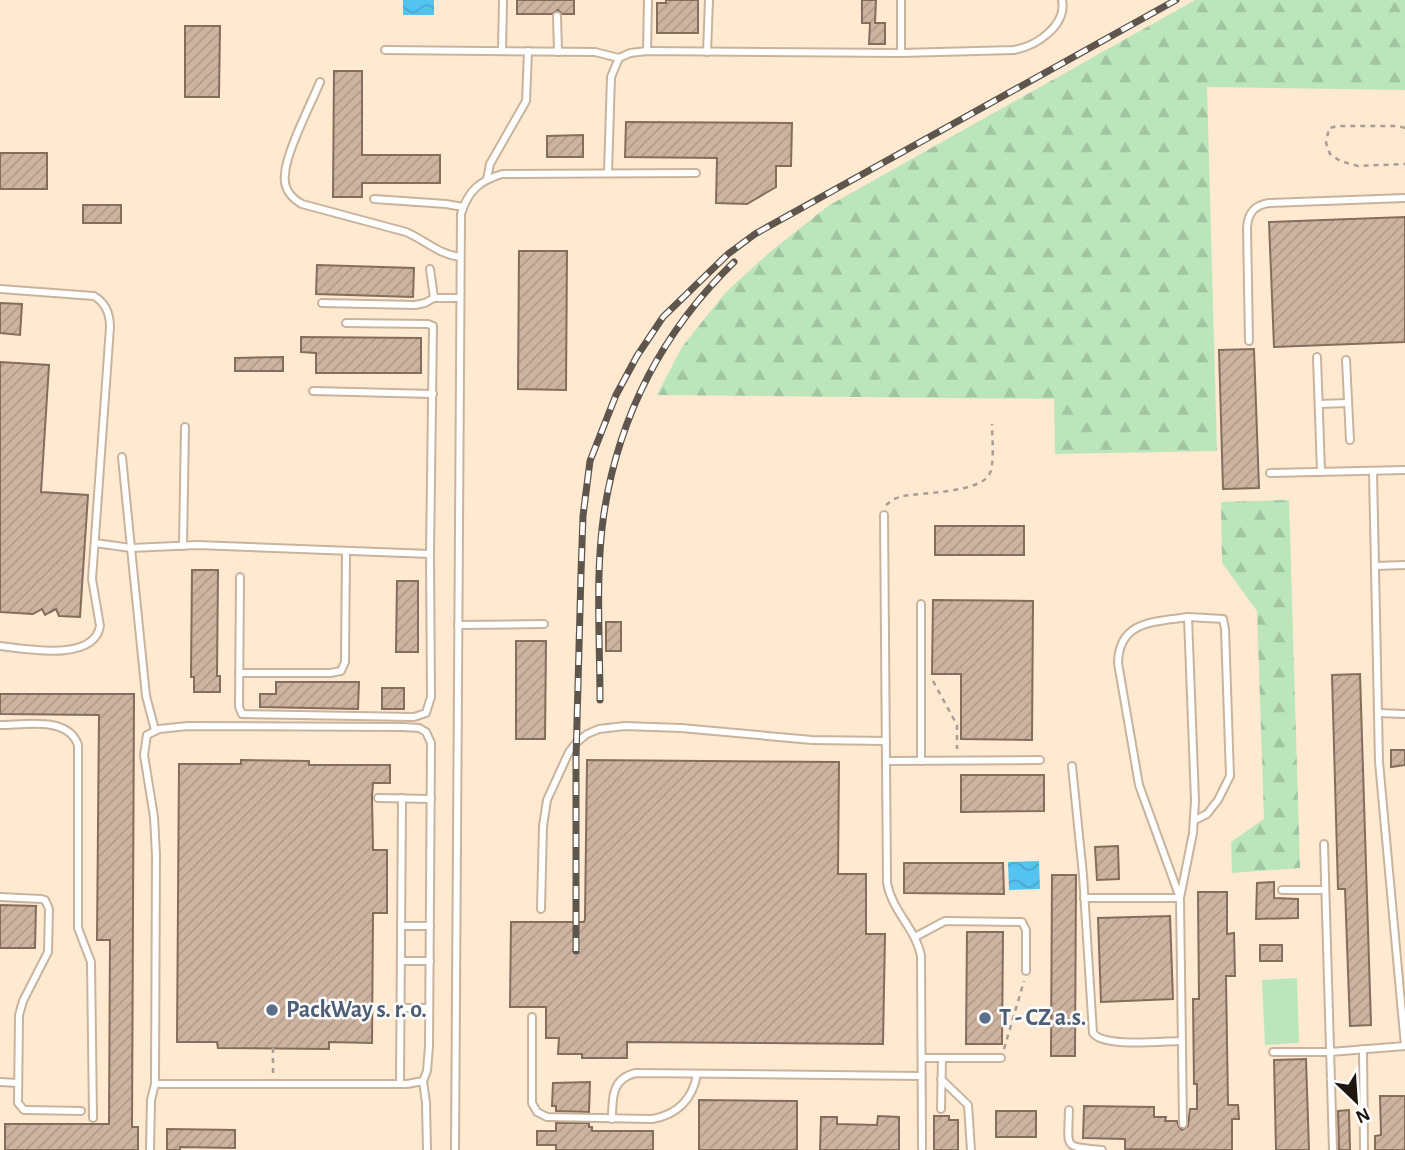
<svg xmlns="http://www.w3.org/2000/svg" width="1405" height="1150" font-family="'Alegreya Sans',sans-serif">
	<defs>
		<pattern id="forest-firs" width="22" height="20" patternUnits="userSpaceOnUse" patternTransform="scale(1.75)"><rect width="22" height="20" fill="#bbe6bb"/><path d="M5 1l3.5 6h-7zM16 11l3.5 6h-7z" fill="#a0c5a0"/></pattern>
		<pattern id="water-waves" width="16" height="10" patternUnits="userSpaceOnUse" patternTransform="scale(1.75)"><rect width="16" height="10" fill="#54c3f0"/><path d="M0 5q4-4 8 0t8 0" fill="none" stroke="#49a7cd"/></pattern>
		<pattern id="building-hatch" width="6" height="6" patternUnits="userSpaceOnUse" patternTransform="scale(1.75)"><rect width="6" height="6" fill="#ceb4a0"/><path d="M-1 1l2-2M0 6l6-6M5 7l2-2" fill="none" stroke="#b09a89"/></pattern>
	</defs>
	<rect width="100%" height="100%" fill="#fef5eb"/>
	<rect fill="#ffe9d0" x="0" y="0" width="1405" height="1150"/>
	<g fill="url(#forest-firs)">
		<polygon points="1195,0 1405,0 1405,90 1207,87 1217,451 1055,454 1054,399 657,395 682,347 726,292 769,253 828,206"/>
		<polygon points="1289,500 1300,868 1232,873 1231,842 1264,819 1257,611 1222,563 1221,502"/>
	</g>
	<polygon fill="#bbe6bb" points="1297,978 1299,1043 1265,1045 1262,980"/>
	<g fill="url(#water-waves)">
		<rect x="403" y="0" width="31" height="15"/>
		<polygon points="1039,861 1040,889 1009,890 1008,862"/>
	</g>
	<g fill="url(#building-hatch)" stroke="#846d5a" stroke-width="2">
		<polygon points="517,0 574,0 574,14 562,14 558,10 552,14 517,14"/>
		<polygon points="666,0 698,0 698,33 657,33 657,3 666,3"/>
		<polygon points="862,0 876,0 875,23 885,23 885,44 869,44 870,23 862,23"/>
		<polygon points="185,26 220,26 219,97 185,97"/>
		<polygon points="334,71 362,71 362,155 440,155 440,183 362,183 362,197 333,197"/>
		<polygon points="626,122 792,123 791,166 776,166 776,187 747,204 716,203 717,158 625,157"/>
		<polygon points="583,135 583,157 547,157 547,136"/>
		<rect x="0" y="153" width="47" height="36"/>
		<rect x="83" y="205" width="38" height="18"/>
		<polygon points="1405,217 1405,342 1274,347 1269,222"/>
		<polygon points="519,251 567,251 566,390 518,389"/>
		<polygon points="317,265 414,268 413,297 316,294"/>
		<polygon points="0,303 22,304 20,335 0,333"/>
		<polygon points="301,337 421,338 421,373 316,373 316,353 301,352"/>
		<polygon points="1254,349 1259,488 1223,489 1219,350"/>
		<polygon points="283,357 283,371 235,371 235,358"/>
		<polygon points="0,362 49,365 41,492 88,495 80,617 59,616 56,609 45,615 42,609 33,614 0,612"/>
		<rect x="935" y="526" width="89" height="29"/>
		<polygon points="192,570 218,570 217,676 220,676 220,692 194,692 194,677 191,677"/>
		<polygon points="397,581 418,581 418,652 396,652"/>
		<polygon points="933,600 1033,601 1032,740 961,739 961,674 932,674"/>
		<rect x="606" y="622" width="15" height="29"/>
		<polygon points="516,641 546,641 545,739 516,739"/>
		<polygon points="1360,674 1371,1025 1350,1026 1345,889 1338,889 1332,675"/>
		<polygon points="276,682 359,682 358,709 260,707 260,694 276,694"/>
		<rect x="382" y="688" width="22" height="21"/>
		<polygon points="0,694 134,694 132,1127 138,1127 138,1150 5,1150 5,1124 109,1124 110,940 97,940 99,715 0,714"/>
		<polygon points="1391,750 1405,750 1405,765 1391,767"/>
		<polygon points="241,760 309,761 309,765 390,765 390,783 373,783 372,797 373,850 387,850 387,913 373,913 372,1043 329,1042 329,1049 218,1048 217,1042 177,1042 179,764 241,764"/>
		<polygon points="587,760 839,762 838,874 866,874 866,934 885,934 883,1044 627,1042 627,1058 582,1058 582,1054 558,1054 559,1038 546,1038 546,1007 510,1007 511,922 584,922 585,919"/>
		<polygon points="961,775 1044,775 1044,811 961,812"/>
		<polygon points="1118,846 1119,879 1097,880 1095,847"/>
		<polygon points="904,863 1003,863 1004,894 904,893"/>
		<polygon points="1052,875 1076,875 1075,1056 1051,1056"/>
		<polygon points="1274,882 1274,898 1298,899 1298,918 1256,919 1257,883"/>
		<polygon points="1198,892 1227,892 1227,934 1234,933 1235,976 1226,976 1228,1105 1238,1105 1239,1119 1232,1119 1232,1150 1125,1149 1125,1139 1083,1138 1084,1106 1154,1107 1154,1117 1166,1117 1165,1121 1177,1121 1179,1127 1182,1130 1188,1126 1190,1109 1197,1109 1197,1084 1194,1084 1193,999 1199,999"/>
		<polygon points="0,905 36,906 35,948 0,948"/>
		<polygon points="1170,916 1173,999 1101,1002 1098,918"/>
		<polygon points="967,932 1003,932 1002,1044 966,1044"/>
		<rect x="1260" y="945" width="22" height="16"/>
		<polygon points="1306,1059 1309,1150 1276,1150 1274,1060"/>
		<polygon points="590,1082 589,1112 556,1111 556,1106 552,1106 553,1083"/>
		<polygon points="1380,1096 1405,1096 1405,1150 1375,1150 1375,1136 1381,1135"/>
		<polygon points="699,1100 797,1101 797,1150 699,1150"/>
		<polygon points="1349,1110 1350,1150 1339,1150 1338,1111"/>
		<rect x="996" y="1111" width="40" height="26"/>
		<polygon points="878,1116 899,1117 899,1150 820,1150 821,1117 837,1117 837,1124 877,1125"/>
		<polygon points="934,1116 949,1116 949,1120 958,1120 958,1150 934,1150"/>
		<polygon points="556,1123 589,1123 589,1127 592,1127 592,1131 653,1131 653,1150 556,1150 556,1145 537,1145 537,1131 556,1131"/>
		<polygon points="167,1129 235,1130 235,1148 180,1147 180,1150 167,1150"/>
	</g>
	<g fill="none" stroke-linecap="round" stroke-linejoin="round">
		<defs>
			<g id="service">
				<polyline points="557,16 558,52"/>
				<path d="M 385,50 L 595,52 L 619,58 L 630,53 L 647,51 L 901,53 L 1014,50 C 1037,46 1067,25 1062,0"/>
				<polyline points="502,51 503,0"/>
				<polyline points="647,51 648,0"/>
				<polyline points="707,52 709,0"/>
				<polyline points="901,53 901,0"/>
				<path d="M 320,82 C 311,104 286,152 285,174 C 283,188 291,198 302,204 L 406,232 C 425,240 438,254 460,257"/>
				<polyline points="608,173 611,77 619,58"/>
				<polyline points="487,179 490,164 526,101 528,51"/>
				<polyline points="374,199 446,204 463,207"/>
				<path d="M 0,289 L 94,296 C 106,303 110,314 110,327 L 92,579 L 100,626 C 94,662 27,649 0,646"/>
				<polyline points="434,298 460,298"/>
				<polyline points="322,303 415,305 425,303 434,298 430,269"/>
				<polyline points="346,323 428,324 433,326 430,554"/>
				<path d="M 1249,341 L 1247,228 C 1248,212 1255,205 1269,203 L 1405,198"/>
				<polyline points="1317,357 1321,472"/>
				<polyline points="1346,360 1350,440"/>
				<polyline points="313,391 433,394"/>
				<polyline points="1319,404 1348,403"/>
				<polyline points="122,457 131,548 197,545 430,554 431,697 426,713 414,717 242,714 239,707 240,577"/>
				<polyline points="1270,473 1405,470"/>
				<path d="M 884,515 L 887,883 C 892,911 916,929 921,956 L 922,1148"/>
				<polyline points="95,543 131,548 146,696 155,730"/>
				<polyline points="183,546 185,427"/>
				<polyline points="1375,566 1405,565"/>
				<polyline points="1188,617 1223,619 1225,629 1230,776 1218,800 1207,814 1195,820"/>
				<polyline points="458,625 544,624"/>
				<polyline points="239,673 330,673 341,671 345,662 346,551"/>
				<polyline points="1378,713 1405,714"/>
				<path d="M 0,725 C 25,725 68,716 78,745 L 78,928 L 91,962 L 93,1118"/>
				<polyline points="886,761 1040,760"/>
				<polyline points="921,761 921,604"/>
				<path d="M 1072,766 L 1083,875 L 1093,1033 C 1104,1048 1163,1041 1182,1041"/>
				<polyline points="378,798 431,799"/>
				<polyline points="1324,844 1333,1150"/>
				<polyline points="1282,890 1325,890"/>
				<polyline points="0,897 41,899 45,900 49,909 48,952 23,1001 19,1015 18,1103 24,1110 28,1110 81,1111"/>
				<path d="M 1084,898 L 1180,898 L 1139,785 L 1118,663 C 1119,620 1155,622 1188,617 L 1195,801 L 1193,833 L 1180,898 L 1183,1124"/>
				<polyline points="541,909 543,826 547,800 569,752 576,743 587,734 599,729 625,726 681,728 812,740 886,741"/>
				<polyline points="401,926 430,926"/>
				<polyline points="915,937 945,921 1022,922 1026,930 1026,971"/>
				<polyline points="401,961 430,961"/>
				<polyline points="401,1008 429,1008"/>
				<path d="M 532,1017 L 532,1103 L 537,1112 L 547,1117 L 652,1119 C 677,1115 693,1099 697,1074"/>
				<polyline points="1363,1049 1364,1150"/>
				<polyline points="1273,1052 1330,1052 1405,1046 1379,762 1373,471"/>
				<polyline points="922,1058 1001,1058"/>
				<polyline points="941,1079 968,1105 971,1150"/>
				<polyline points="423,1081 426,1103 427,1150"/>
				<polyline points="0,1082 17,1083"/>
				<polyline points="400,1084 402,798"/>
				<polyline points="941,1109 942,1058"/>
				<path d="M 1069,1110 C 1068,1150 1063,1146 1102,1150"/>
				<path d="M 612,1119 C 612,1098 612,1078 636,1073 L 921,1076"/>
				<polyline points="150,1150 151,1100 155,1084 156,855 154,817 144,755 147,735 159,729 188,726 402,727 419,728 426,732 431,743 429,1046 427,1071 423,1081 407,1084 155,1084"/>
				<path d="M 455,1150 L 461,214 C 468,191 479,181 502,174 L 696,173"/>
			</g>
		</defs>
		<use href="#service" stroke="#c9b39c" stroke-width="10"/>
		<g stroke="#a79f95" stroke-width="2.5" stroke-dasharray="5 5" stroke-linecap="butt">
			<polyline points="1405,128 1398,126 1338,126 1329,128 1326,143 1330,154 1340,161 1358,166 1405,164"/>
			<path d="M 886,505 L 894,499 L 903,496 C 922,493 979,492 989,475 C 995,466 992,436 992,424"/>
			<polyline points="933,681 957,725 957,749"/>
			<polyline points="1004,1049 1024,981"/>
			<polyline points="273,1073 273,1048"/>
		</g>
		<use href="#service" stroke="#fff" stroke-width="6"/>
		<defs>
			<g id="rail">
				<path d="M 600,700 C 600,639 595,574 604,513 C 619,415 663,331 734,262"/>
				<polyline points="576,951 576,759 581,573 583,516 590,461 616,395 637,356 663,317 728,254 755,234 1176,0"/>
			</g>
		</defs>
		<use href="#rail" stroke="#5e564d" stroke-width="7"/>
		<use href="#rail" stroke="#fff" stroke-width="4.5" stroke-dasharray="13" stroke-linecap="butt"/>
	</g>
	<g fill="#5c6f8a" stroke="#fff" stroke-width="2.5">
		<circle cx="272" cy="1010" r="7"/>
		<circle cx="985" cy="1018" r="7"/>
	</g>
	<g text-anchor="middle" dominant-baseline="central" stroke-width="5" stroke-linejoin="round" paint-order="stroke">
		<g font-size="24" font-weight="bold" fill="#4e5e75" stroke="#fff" text-anchor="start">
			<text x="286" y="1010">PackWay s. r. o.</text>
			<text x="999" y="1018">T - CZ a.s.</text>
		</g>
	</g>
	<g transform="translate(1356 1101) rotate(155)" stroke="#ffffff" stroke-width="5" paint-order="stroke">
	<path d="M0-5L12 26L0 18L-12 26Z" fill="#1f170f"/>
	<text y="-10" font-size="19" font-weight="bold" text-anchor="middle" fill="#1f170f">N</text>
	</g>
</svg>
